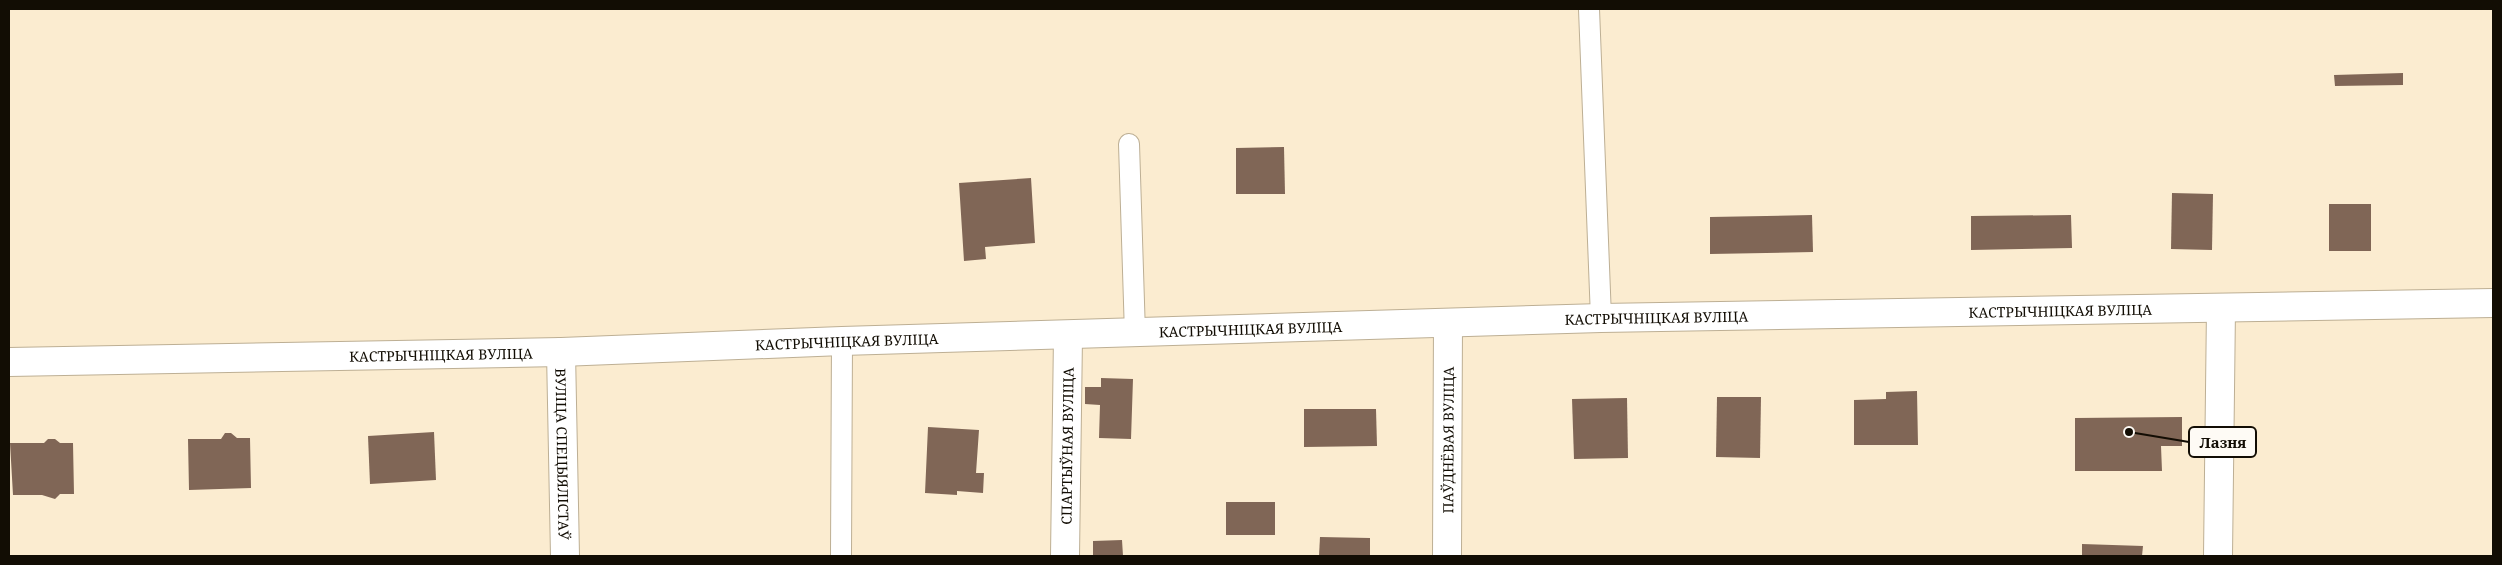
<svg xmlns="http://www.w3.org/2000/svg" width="2502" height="565" font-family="'Noto Serif',serif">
	<rect width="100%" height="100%" fill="#fbecd0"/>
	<g fill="#806656">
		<polygon points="2403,73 2403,85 2335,86 2334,75"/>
		<polygon points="1284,147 1285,194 1236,194 1236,148"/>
		<polygon points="1031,178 1035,243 985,247 986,259 964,261 959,183"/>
		<polygon points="2172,193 2213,194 2212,250 2171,249"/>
		<rect x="2329" y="204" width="42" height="47"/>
		<polygon points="1812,215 1813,252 1710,254 1710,217"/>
		<polygon points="2071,215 2072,248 1971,250 1971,216"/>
		<polygon points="1101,378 1133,379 1131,439 1099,438 1100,405 1085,404 1085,387 1101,387"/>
		<polygon points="1917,391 1918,445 1854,445 1854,400 1886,399 1886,392"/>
		<polygon points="1717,397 1761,397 1760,458 1716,457"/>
		<polygon points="1627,398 1628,458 1574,459 1572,399"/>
		<polygon points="1304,409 1376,409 1377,446 1304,447"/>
		<polygon points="2182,417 2182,446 2161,446 2162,471 2075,471 2075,418"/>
		<polygon points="928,427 979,430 976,473 984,473 983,493 957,491 957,495 925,493"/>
		<polygon points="434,432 436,480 370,484 368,436"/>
		<polygon points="225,433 231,433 237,438 250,438 251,488 189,490 188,439 221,439"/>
		<polygon points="48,439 55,439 60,443 73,443 74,494 60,494 55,499 42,495 13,495 10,443 44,443"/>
		<rect x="1226" y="502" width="49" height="33"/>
		<polygon points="1320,537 1370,538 1370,556 1319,556"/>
		<polygon points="1122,540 1123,556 1093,556 1093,541"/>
		<polygon points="2082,544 2143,546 2142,556 2082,556"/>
	</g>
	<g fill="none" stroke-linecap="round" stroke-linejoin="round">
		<defs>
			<g id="lane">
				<polyline points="1589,9 1601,318"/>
				<polyline points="1129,144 1135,334"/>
				<polyline points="841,556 842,341"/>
			</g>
			<g id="street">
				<path id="s1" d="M 561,352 L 565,556"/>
				<path id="s2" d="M 9,362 L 561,352 L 842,341 L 1601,318 L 2493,303"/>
				<path id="s3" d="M 1065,556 L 1068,336"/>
				<path id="s4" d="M 1447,556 L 1448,323"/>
				<polyline points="2218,556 2221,308"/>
			</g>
		</defs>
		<use href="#lane" stroke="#bdaf94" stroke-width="22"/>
		<use href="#street" stroke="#bdaf94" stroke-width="30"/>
		<use href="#lane" stroke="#fff" stroke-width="20"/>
		<use href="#street" stroke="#fff" stroke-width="28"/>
	</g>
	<g text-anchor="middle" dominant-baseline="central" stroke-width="4" stroke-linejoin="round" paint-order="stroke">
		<g font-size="14" fill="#120d04" stroke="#fefbf5">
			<text stroke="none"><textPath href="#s2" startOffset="2052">КАСТРЫЧНІЦКАЯ ВУЛІЦА</textPath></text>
			<text stroke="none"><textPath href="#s2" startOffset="1648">КАСТРЫЧНІЦКАЯ ВУЛІЦА</textPath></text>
			<text stroke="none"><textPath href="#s2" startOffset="1242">КАСТРЫЧНІЦКАЯ ВУЛІЦА</textPath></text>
			<text stroke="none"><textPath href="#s2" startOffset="838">КАСТРЫЧНІЦКАЯ ВУЛІЦА</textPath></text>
			<text stroke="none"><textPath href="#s2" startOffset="432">КАСТРЫЧНІЦКАЯ ВУЛІЦА</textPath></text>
			<text stroke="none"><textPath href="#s4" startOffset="116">ПАЎДНЁВАЯ ВУЛІЦА</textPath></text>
			<text stroke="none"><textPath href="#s3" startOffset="110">СПАРТЫЎНАЯ ВУЛІЦА</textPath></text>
			<text stroke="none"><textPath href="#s1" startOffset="102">ВУЛІЦА СПЕЦЫЯЛІСТАЎ</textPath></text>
		</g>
	</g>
	<path fill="none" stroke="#120d04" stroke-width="2" d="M2129 432L2189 442"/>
	<circle fill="#120d04" stroke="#fefbf5" stroke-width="2" cx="2129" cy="432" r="5"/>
	<rect fill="#fefbf5" stroke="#120d04" stroke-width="2" x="2189" y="427" width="67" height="30" rx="5"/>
	<g font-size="15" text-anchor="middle" font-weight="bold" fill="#120d04">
		<text x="2223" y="448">Лазня</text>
	</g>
	<rect width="2502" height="565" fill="none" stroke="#120d04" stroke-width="20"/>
</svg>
